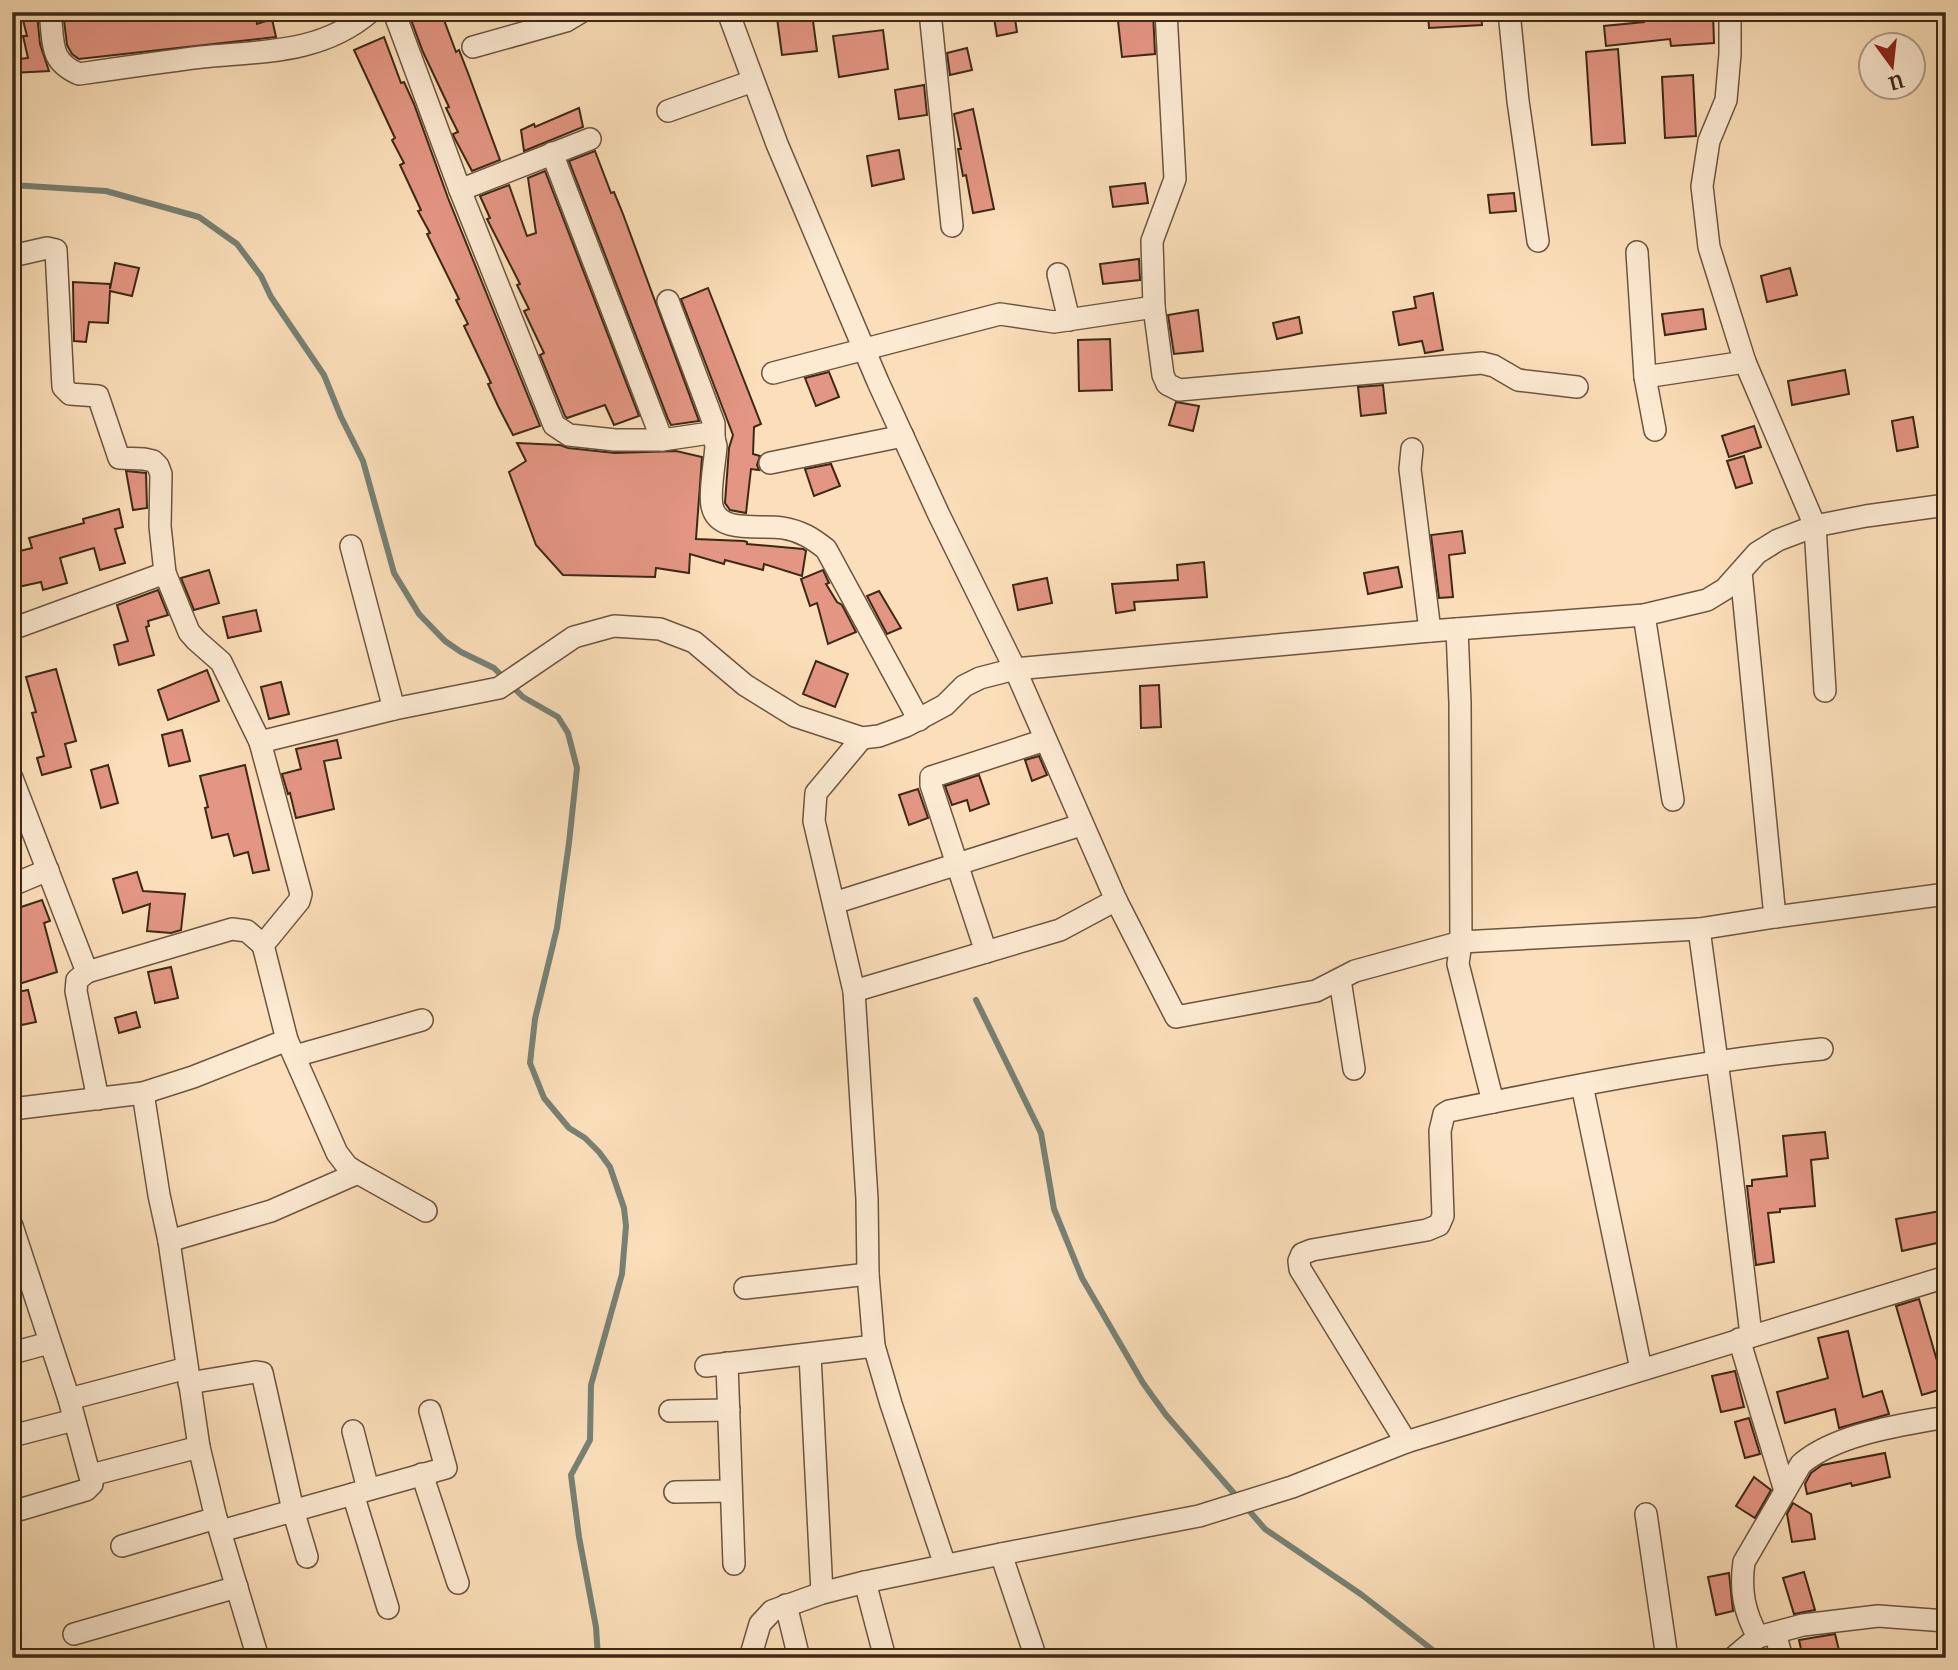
<svg xmlns="http://www.w3.org/2000/svg" width="1958" height="1670" font-family="'IM FELL French Canon',serif">
	<rect width="100%" height="100%" fill="#fbdfba"/>
	<filter id="stains"><feTurbulence type="fractalNoise" baseFrequency=".00286" numOctaves="4"/><feColorMatrix values="0 0 0 0 .2 0 0 0 0 .09 0 0 0 0 .02 0 0 0 .5 -.17"/></filter>
	<radialGradient id="worn" r=".72"><stop offset=".6" stop-color="#630" stop-opacity="0"/><stop offset="1" stop-color="#630" stop-opacity=".3"/></radialGradient>
	<g fill="none" stroke-linecap="round" stroke-linejoin="round">
		<g stroke="#788174" stroke-width="6">
			<polyline points="12,185 106,191 199,217 237,244 261,276 271,297 324,375 341,417 363,461 394,573 419,614 445,641 461,652 494,668 523,697 558,717 568,733 577,768 569,843 557,928 535,1019 530,1063 544,1098 569,1128 585,1138 599,1152 610,1167 624,1208 626,1226 622,1274 591,1385 590,1440 571,1475 579,1537 596,1627 598,1658"/>
			<polyline points="976,1000 1041,1133 1054,1209 1082,1278 1143,1383 1166,1415 1265,1529 1362,1595 1443,1658"/>
		</g>
	</g>
	<g fill="#e49684" stroke="#3d2915" stroke-width="2">
		<polygon points="63,12 256,12 257,24 272,19 276,37 79,59 72,54 67,45"/>
		<polygon points="422,12 441,12 456,52 459,50 468,73 500,160 472,171 454,137 453,134 458,132 446,108 449,107 423,52 410,17"/>
		<polygon points="993,12 1014,12 1017,32 997,36"/>
		<polygon points="1117,12 1153,12 1155,54 1122,57"/>
		<polygon points="1428,12 1481,12 1482,25 1429,28"/>
		<polygon points="1643,12 1713,12 1714,43 1671,46 1670,39 1606,46 1604,26 1644,22"/>
		<polygon points="812,13 817,51 782,55 777,18"/>
		<polygon points="37,14 40,44 49,71 12,73 12,60 28,58 23,36 27,36 22,16"/>
		<polygon points="883,30 888,69 839,77 833,36"/>
		<polygon points="384,37 401,83 404,82 414,104 448,198 540,426 513,435 498,406 488,384 491,383 464,326 468,324 456,300 459,299 427,234 430,233 418,211 421,210 400,165 404,163 392,140 395,138 354,50"/>
		<polygon points="967,48 972,70 950,75 947,53"/>
		<polygon points="1618,49 1625,143 1592,145 1586,52"/>
		<polygon points="1693,75 1696,136 1665,138 1662,77"/>
		<polygon points="924,85 927,115 899,119 895,90"/>
		<polygon points="579,108 583,127 524,151 521,130 534,124 535,127"/>
		<polygon points="973,109 994,209 973,213 966,175 963,176 958,149 961,149 954,114"/>
		<polygon points="899,150 904,179 872,186 867,156"/>
		<polygon points="595,151 611,193 614,192 623,214 699,421 671,425 668,419 569,161"/>
		<polygon points="545,171 639,416 614,425 605,405 567,418 565,416 540,355 544,353 524,311 529,309 517,285 520,284 487,219 490,218 480,196 509,185 527,236 536,233 528,178"/>
		<polygon points="1145,183 1148,203 1113,207 1110,187"/>
		<polygon points="1514,193 1516,211 1490,213 1488,195"/>
		<polygon points="1139,259 1140,280 1103,284 1100,264"/>
		<polygon points="115,263 139,268 132,296 110,291 108,323 89,322 86,342 74,341 73,282 110,284 110,289"/>
		<polygon points="1790,268 1797,295 1767,302 1761,276"/>
		<polygon points="708,288 761,424 754,427 753,454 760,456 757,465 759,470 751,469 746,513 730,510 725,503 729,448 733,435 681,299"/>
		<polygon points="1433,293 1443,350 1425,353 1422,341 1399,345 1393,312 1416,308 1414,297"/>
		<polygon points="1703,309 1706,329 1665,335 1662,314"/>
		<polygon points="1198,310 1203,351 1174,354 1168,315"/>
		<polygon points="1299,317 1302,333 1277,339 1273,323"/>
		<polygon points="1110,339 1112,390 1079,391 1078,340"/>
		<polygon points="1845,370 1849,394 1792,405 1788,381"/>
		<polygon points="829,372 839,397 816,406 805,378"/>
		<polygon points="1383,385 1386,413 1361,416 1358,387"/>
		<polygon points="1176,402 1199,406 1193,431 1169,425"/>
		<polygon points="1913,417 1918,447 1897,451 1892,421"/>
		<polygon points="1754,426 1761,447 1729,457 1722,436"/>
		<polygon points="517,443 560,445 568,448 615,453 676,451 702,457 696,539 744,541 747,542 747,544 803,549 806,551 802,576 764,564 763,570 725,560 724,564 690,554 689,573 656,568 655,577 563,575 536,545 509,472 526,461"/>
		<polygon points="1744,456 1752,483 1736,488 1727,461"/>
		<polygon points="831,464 840,486 814,496 805,469"/>
		<polygon points="126,471 146,473 147,508 133,510"/>
		<polygon points="119,509 123,527 115,529 125,563 100,570 94,548 60,558 67,583 43,590 41,582 18,587 12,553 32,548 29,538 84,523 83,519"/>
		<polygon points="1462,531 1465,553 1449,555 1453,597 1439,598 1431,535"/>
		<polygon points="1204,562 1207,597 1134,602 1135,610 1116,613 1112,584 1178,580 1177,565"/>
		<polygon points="1398,567 1402,587 1368,594 1364,573"/>
		<polygon points="209,570 219,603 194,610 181,578"/>
		<polygon points="823,570 829,583 826,584 837,602 842,605 856,632 828,644 817,603 810,606 801,579"/>
		<polygon points="1047,578 1052,603 1018,610 1013,585"/>
		<polygon points="158,590 168,615 148,621 149,626 146,627 154,655 119,665 114,645 128,641 117,605"/>
		<polygon points="879,591 901,628 887,634 867,596"/>
		<polygon points="256,610 261,631 228,638 223,617"/>
		<polygon points="816,661 848,674 835,707 803,694"/>
		<polygon points="56,669 76,741 65,744 71,767 42,775 37,758 44,756 32,713 36,712 26,677"/>
		<polygon points="207,670 219,701 168,720 158,690"/>
		<polygon points="281,682 289,714 269,719 261,687"/>
		<polygon points="1159,685 1161,727 1141,728 1140,686"/>
		<polygon points="182,730 190,761 169,766 162,735"/>
		<polygon points="337,740 341,758 324,761 334,809 296,818 290,793 288,794 282,774 301,769 296,749"/>
		<polygon points="1039,756 1047,775 1032,781 1025,760"/>
		<polygon points="108,765 118,803 101,808 91,770"/>
		<polygon points="245,765 269,870 253,873 248,852 234,856 228,834 212,838 205,808 208,807 200,776"/>
		<polygon points="979,775 989,804 970,811 967,800 952,805 945,786"/>
		<polygon points="918,789 928,818 909,825 899,795"/>
		<polygon points="137,872 143,891 185,894 181,930 171,933 147,931 150,904 123,913 113,879"/>
		<polygon points="42,900 50,921 44,923 57,972 19,984 12,959 12,910"/>
		<polygon points="171,967 178,998 155,1003 148,972"/>
		<polygon points="28,990 36,1022 12,1027 12,993"/>
		<polygon points="136,1012 140,1027 119,1033 115,1018"/>
		<polygon points="1825,1132 1828,1158 1811,1160 1815,1206 1780,1209 1780,1212 1768,1213 1774,1262 1756,1265 1747,1186 1752,1186 1752,1180 1787,1176 1783,1136"/>
		<polygon points="1946,1210 1946,1241 1902,1251 1896,1219"/>
		<polygon points="1919,1299 1945,1388 1922,1395 1896,1306"/>
		<polygon points="1848,1331 1863,1397 1882,1391 1889,1414 1839,1428 1835,1409 1785,1423 1777,1392 1828,1378 1818,1338"/>
		<polygon points="1735,1371 1744,1407 1721,1412 1712,1376"/>
		<polygon points="1749,1418 1760,1454 1745,1458 1735,1422"/>
		<polygon points="1885,1453 1890,1477 1852,1486 1851,1483 1807,1494 1805,1484 1811,1473 1822,1465"/>
		<polygon points="1754,1477 1771,1490 1755,1518 1736,1506"/>
		<polygon points="1793,1503 1811,1514 1815,1539 1792,1542 1787,1514"/>
		<polygon points="1804,1572 1815,1610 1794,1614 1783,1578"/>
		<polygon points="1729,1573 1733,1611 1716,1615 1708,1577"/>
		<polygon points="1835,1634 1841,1658 1803,1658 1799,1640"/>
	</g>
	<g fill="none" stroke-linecap="round" stroke-linejoin="round">
		<defs>
			<g id="minor">
				<path d="M 50,12 C 54,41 48,61 79,74 C 120,68 161,62 202,57 C 262,51 321,54 370,12"/>
				<path d="M 394,12 L 460,190 L 554,425 L 569,435 L 615,440 L 662,440 L 710,433 L 714,438 L 716,446 C 715,462 709,491 712,506 C 718,535 762,524 783,528 C 801,531 812,538 826,549 L 919,720"/>
				<polyline points="728,12 777,144 878,382 939,515 1015,669 1116,900 1060,930 854,991"/>
				<polyline points="930,12 952,226"/>
				<polyline points="1166,12 1175,179 1152,241 1154,307 1163,375 1167,384 1179,390 1482,363 1494,366 1518,380 1577,387"/>
				<polyline points="1509,12 1518,101 1538,241"/>
				<polyline points="1730,12 1730,54 1726,100 1709,141 1702,186 1709,247 1745,362 1815,526 1825,691"/>
				<polyline points="473,47 566,21 581,12"/>
				<polyline points="668,111 753,81"/>
				<polyline points="552,153 662,440"/>
				<polyline points="460,190 590,139"/>
				<polyline points="1637,252 1645,377"/>
				<polyline points="12,256 47,248 56,250 63,387 70,394 98,396 119,458 144,459 153,461 158,466 161,474 160,526 165,573 189,632 196,640 221,662 260,742"/>
				<polyline points="1058,274 1069,320"/>
				<polyline points="668,301 707,405 714,424 714,438"/>
				<polyline points="773,373 1000,314 1054,322 1154,307"/>
				<polyline points="1655,430 1645,377 1745,362"/>
				<polyline points="1412,449 1410,469 1430,631"/>
				<polyline points="770,463 903,436"/>
				<polyline points="351,546 394,709"/>
				<polyline points="1741,572 1775,917 1699,929 1728,1142 1751,1335"/>
				<polyline points="1644,615 1673,800"/>
				<polyline points="12,629 165,573"/>
				<polyline points="1457,629 1460,703 1461,942 1699,929"/>
				<polyline points="862,738 816,793 814,821 854,991 867,1199 868,1274 874,1346 891,1404 945,1565"/>
				<polyline points="12,778 87,972 232,929 247,931 263,945"/>
				<polyline points="12,885 48,870"/>
				<polyline points="1116,900 1176,1017 1316,991 1355,971 1461,942 1458,964 1493,1102"/>
				<polyline points="834,903 1081,825"/>
				<polyline points="1775,917 1946,894"/>
				<polyline points="986,952 931,785 931,777 1045,740"/>
				<polyline points="87,972 77,980 76,991 98,1099"/>
				<polyline points="1340,980 1354,1069"/>
				<polyline points="287,1040 337,1153 347,1166 358,1173 426,1211"/>
				<polyline points="295,1056 422,1020"/>
				<polyline points="1582,1085 1641,1369"/>
				<polyline points="143,1093 159,1195 169,1241 199,1447 216,1518 258,1658"/>
				<polyline points="12,1109 143,1093 193,1077 287,1040 263,945 299,901 301,894 260,742 394,709 499,688 574,637 614,626 660,629 694,642 745,685 795,716 862,738 879,736 906,726 945,705 964,686 980,678 1015,669 1430,631 1644,615 1707,600 1725,589 1757,553 1778,540 1815,526 1866,516 1946,505"/>
				<polyline points="12,1226 69,1399 92,1484 86,1490 12,1512"/>
				<polyline points="169,1241 271,1211 358,1173"/>
				<polyline points="745,1288 868,1274"/>
				<polyline points="1739,1339 1785,1491"/>
				<polyline points="12,1353 49,1343"/>
				<polyline points="810,1355 822,1593"/>
				<polyline points="727,1363 734,1564"/>
				<polyline points="706,1366 874,1346"/>
				<polyline points="189,1383 255,1372 262,1373 293,1510 307,1557"/>
				<polyline points="69,1399 187,1368"/>
				<polyline points="670,1411 729,1410"/>
				<path d="M 1946,1417 C 1901,1425 1836,1434 1801,1464 L 1744,1562 C 1740,1590 1744,1612 1758,1637 L 1803,1625 L 1878,1616 L 1946,1621"/>
				<polyline points="353,1431 368,1489"/>
				<polyline points="12,1436 74,1420"/>
				<path d="M 1406,1442 L 1300,1269 L 1299,1261 L 1302,1254 L 1312,1250 L 1427,1230 L 1439,1225 L 1443,1216 L 1440,1131 L 1444,1114 L 1449,1111 C 1572,1086 1697,1061 1822,1049"/>
				<polyline points="422,1474 458,1583"/>
				<polyline points="91,1475 199,1447"/>
				<polyline points="675,1492 731,1491"/>
				<polyline points="353,1494 388,1608"/>
				<polyline points="1646,1514 1667,1658"/>
				<polyline points="221,1531 446,1468 430,1411"/>
				<polyline points="122,1546 216,1518"/>
				<polyline points="1001,1554 1036,1658"/>
				<polyline points="865,1582 885,1658"/>
				<polyline points="786,1605 799,1658"/>
				<polyline points="1775,1633 1782,1658"/>
				<polyline points="74,1634 237,1587"/>
				<polyline points="750,1658 760,1624 772,1611 822,1593 865,1582 1001,1554 1199,1516 1292,1487 1406,1442 1946,1277"/>
				<polyline points="1733,1658 1758,1637"/>
			</g>
		</defs>
		<use href="#minor" stroke="#6c563e" stroke-width="24"/>
		<use href="#minor" stroke="#fcead2" stroke-width="21"/>
	</g>
	<rect width="1958" height="1670" fill="none" stroke="#fbdfba" stroke-width="42"/>
	<rect x="14" y="14" width="1930" height="1642" fill="none" stroke="#3d2915" stroke-width="3.5"/>
	<rect x="21" y="21" width="1916" height="1628" fill="none" stroke="#3d2915" stroke-width="2"/>
	<g transform="translate(1892 66) rotate(165)"><circle r="33" fill="#fcead2" stroke="#b09d86" stroke-width="2"/>
	<path d="M0-5L12 26L0 18L-12 26Z" fill="#8f2418"/>
	<text y="-10" font-size="19" font-weight="bold" text-anchor="middle" fill="#3d2915">U</text>
	</g>
	<rect width="100%" height="100%" filter="url(#stains)"/>
	<rect width="100%" height="100%" fill="url(#worn)"/>
</svg>
